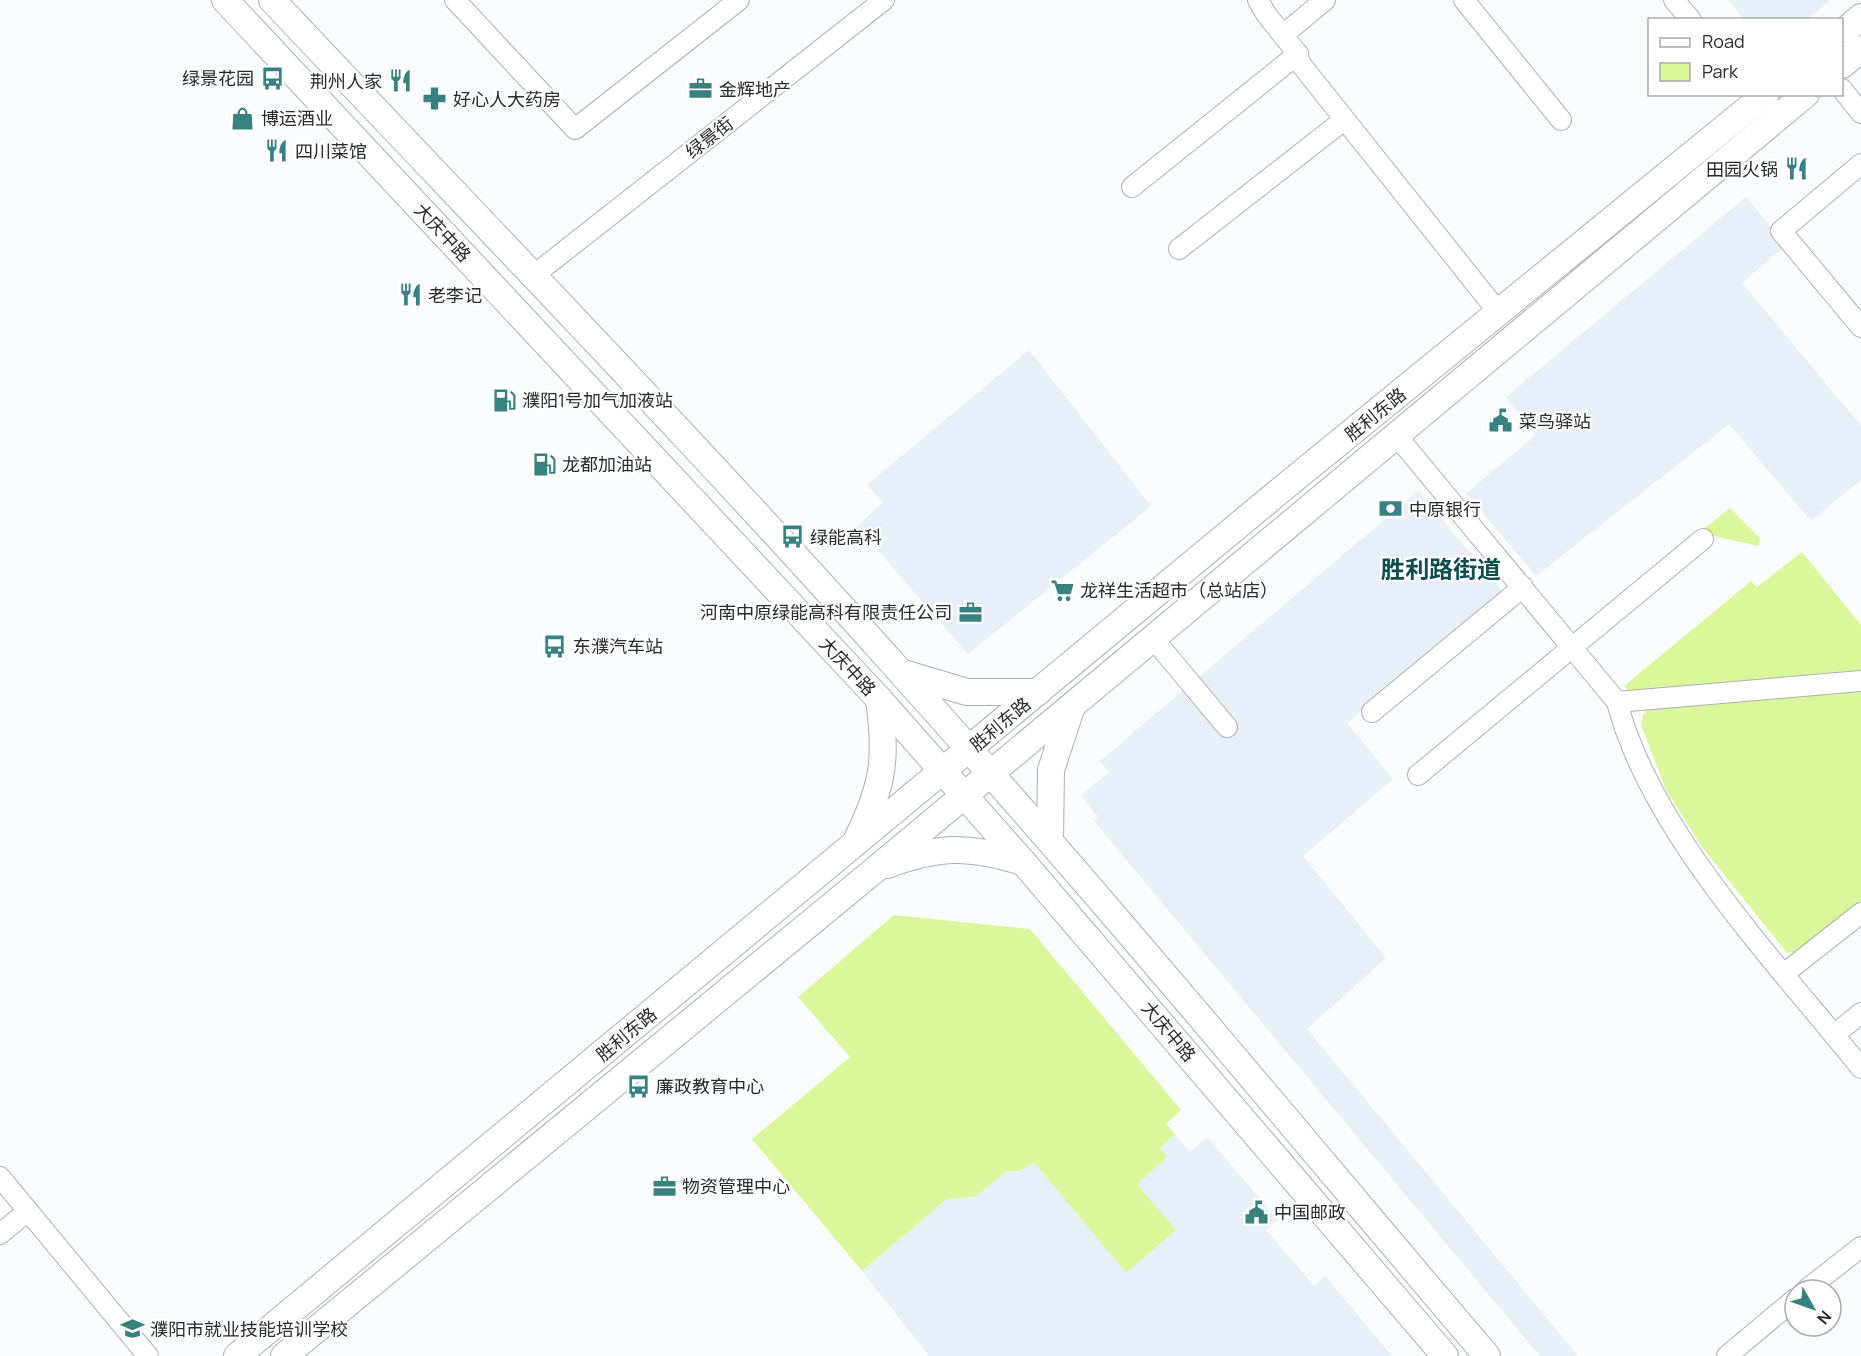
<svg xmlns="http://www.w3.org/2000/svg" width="1861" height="1356" font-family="Manrope,'Noto Sans SC',sans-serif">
	<rect width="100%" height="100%" fill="#fafcfe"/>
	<g fill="#e9eff9">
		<polygon points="1728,0 1830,0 1806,20 1744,19"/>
		<polygon points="1746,197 1786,245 1742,283 1861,426 1861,480 1811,521 1729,424 1536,576 1466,493 1536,435 1506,397"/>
		<polygon points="1029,350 1151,506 968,654 857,526 883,502 867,485"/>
		<polygon points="1418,491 1503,592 1347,723 1393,779 1303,856 1386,958 1307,1029 1578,1356 1540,1356 1094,821 1098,817 1081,795 1109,772 1100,761"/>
		<polygon points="1175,1134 1190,1152 1207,1137 1278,1220 1266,1230 1314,1286 1325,1276 1392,1356 929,1356 862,1271 947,1199 975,1197 1005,1172 1021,1171 1034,1161 1126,1272 1137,1183 1167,1157 1160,1148"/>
	</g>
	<g fill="#d9f89c">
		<polygon points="1730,508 1760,538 1759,546 1703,534 1705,528"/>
		<polygon points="1802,552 1861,625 1861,672 1632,695 1624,686 1751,581 1757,587"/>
		<polygon points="1861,691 1861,901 1797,952 1787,953 1702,847 1666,790 1641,725 1643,715 1649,709"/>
		<polygon points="894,915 1030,929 1181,1110 1166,1124 1175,1134 1160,1148 1167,1157 1137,1184 1176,1230 1126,1273 1034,1162 1021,1171 1005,1172 975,1197 947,1199 862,1271 752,1139 850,1057 798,997"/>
	</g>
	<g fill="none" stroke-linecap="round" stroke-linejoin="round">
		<defs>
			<g id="minor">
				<polyline points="455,0 575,129 739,0"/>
				<polyline points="1258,0 1266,14 1298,54 1299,62 1499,313"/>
				<polyline points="1464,0 1561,120"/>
				<polyline points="1674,0 1691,20"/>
				<polyline points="1283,35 1325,0"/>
				<polyline points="1842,89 1861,113"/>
				<polyline points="1861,164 1781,231 1861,327"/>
				<polyline points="1132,187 1298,54"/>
				<polyline points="1179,249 1344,120"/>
				<polyline points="534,275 884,0"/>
				<path d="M 1396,435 L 1617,702 C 1651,833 1777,963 1861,1068"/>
				<polyline points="1152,637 1227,727"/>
				<polyline points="1617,702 1861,681"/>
				<polyline points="1372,712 1523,587"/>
				<polyline points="1418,775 1703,539"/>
				<polyline points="1785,973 1861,913"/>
				<polyline points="1834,1035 1861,1013"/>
				<polyline points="0,1177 148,1356"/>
				<polyline points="0,1234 28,1211"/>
				<polyline points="1806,1290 1861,1247"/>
				<polyline points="1727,1356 1795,1299"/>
			</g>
			<g id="major">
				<polyline points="225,0 879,699 1023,862 1445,1356"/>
				<path d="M 272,0 C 483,224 698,445 903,675 C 1103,897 1293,1128 1487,1356"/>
				<polyline points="1842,33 1861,17"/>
				<polyline points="1842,65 1861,49"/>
				<polyline points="903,673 967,692 1038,692"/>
				<path d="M 858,837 C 884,784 887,757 879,699"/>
				<polyline points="1050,840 1051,770 1072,706"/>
				<path d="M 887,865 C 941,845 969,846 1023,862"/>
				<polyline points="237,1356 1282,489 1766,94"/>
				<polyline points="284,1356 876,869 1806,94"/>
			</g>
		</defs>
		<use href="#minor" stroke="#aeb0b3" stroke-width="22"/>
		<use href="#major" stroke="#aeb0b3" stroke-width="28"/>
		<use href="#minor" stroke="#fff" stroke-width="20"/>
		<use href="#major" stroke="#fff" stroke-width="26"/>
	</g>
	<defs>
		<symbol id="bus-bare" viewBox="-9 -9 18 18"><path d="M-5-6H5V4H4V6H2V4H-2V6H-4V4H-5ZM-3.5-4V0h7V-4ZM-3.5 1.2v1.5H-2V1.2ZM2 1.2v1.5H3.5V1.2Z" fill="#388181" stroke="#fff" stroke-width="2.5" paint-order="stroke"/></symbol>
		<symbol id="restaurant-bare" viewBox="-9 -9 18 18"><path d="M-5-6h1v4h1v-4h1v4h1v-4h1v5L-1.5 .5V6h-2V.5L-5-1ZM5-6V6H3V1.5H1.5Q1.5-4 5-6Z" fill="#388181" stroke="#fff" stroke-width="2.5" paint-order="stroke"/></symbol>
		<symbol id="office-bare" viewBox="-9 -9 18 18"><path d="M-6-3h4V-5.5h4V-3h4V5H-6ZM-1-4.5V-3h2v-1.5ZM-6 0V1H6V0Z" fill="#388181" stroke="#fff" stroke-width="2.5" paint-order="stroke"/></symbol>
		<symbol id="pharmacy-bare" viewBox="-9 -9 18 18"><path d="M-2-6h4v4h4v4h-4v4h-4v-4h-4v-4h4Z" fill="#388181" stroke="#fff" stroke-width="2.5" paint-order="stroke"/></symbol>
		<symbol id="shop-bare" viewBox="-9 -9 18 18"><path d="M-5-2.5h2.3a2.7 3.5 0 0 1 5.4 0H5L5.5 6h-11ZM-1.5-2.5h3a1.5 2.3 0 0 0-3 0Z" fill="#388181" stroke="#fff" stroke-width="2.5" paint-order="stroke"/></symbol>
		<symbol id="fuel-bare" viewBox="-9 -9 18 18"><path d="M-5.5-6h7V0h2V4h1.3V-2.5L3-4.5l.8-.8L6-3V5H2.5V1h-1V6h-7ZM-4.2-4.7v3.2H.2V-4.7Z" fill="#388181" stroke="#fff" stroke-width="2.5" paint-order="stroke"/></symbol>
		<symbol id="civic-bare" viewBox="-9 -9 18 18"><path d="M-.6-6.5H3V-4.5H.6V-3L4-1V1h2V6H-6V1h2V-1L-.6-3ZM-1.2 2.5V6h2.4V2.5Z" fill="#388181" stroke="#fff" stroke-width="2.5" paint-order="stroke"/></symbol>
		<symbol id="bank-bare" viewBox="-9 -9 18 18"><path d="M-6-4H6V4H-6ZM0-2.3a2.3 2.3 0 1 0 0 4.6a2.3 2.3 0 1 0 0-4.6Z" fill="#388181" stroke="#fff" stroke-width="2.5" paint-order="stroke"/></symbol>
		<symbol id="supermarket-bare" viewBox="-9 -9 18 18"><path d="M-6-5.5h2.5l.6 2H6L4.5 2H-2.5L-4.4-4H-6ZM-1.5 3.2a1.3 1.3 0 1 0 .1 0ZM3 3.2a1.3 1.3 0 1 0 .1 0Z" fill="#388181" stroke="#fff" stroke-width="2.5" paint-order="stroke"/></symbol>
		<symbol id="university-bare" viewBox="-9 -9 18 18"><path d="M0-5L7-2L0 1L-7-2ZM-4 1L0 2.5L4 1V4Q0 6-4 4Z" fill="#388181" stroke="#fff" stroke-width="2.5" paint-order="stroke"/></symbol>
	</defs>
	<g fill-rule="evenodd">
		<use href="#bus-bare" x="256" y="62" width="33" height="33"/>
		<use href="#restaurant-bare" x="384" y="64" width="33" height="33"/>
		<use href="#office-bare" x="684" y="72" width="33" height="33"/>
		<use href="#pharmacy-bare" x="418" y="82" width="33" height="33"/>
		<use href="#shop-bare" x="226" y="102" width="33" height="33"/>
		<use href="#restaurant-bare" x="260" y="134" width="33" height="33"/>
		<use href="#restaurant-bare" x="1780" y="152" width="33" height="33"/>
		<use href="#restaurant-bare" x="394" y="278" width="33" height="33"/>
		<use href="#fuel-bare" x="488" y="384" width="33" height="33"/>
		<use href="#civic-bare" x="1484" y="404" width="33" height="33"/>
		<use href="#fuel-bare" x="528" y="448" width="33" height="33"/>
		<use href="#bank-bare" x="1374" y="492" width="33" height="33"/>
		<use href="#bus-bare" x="776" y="520" width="33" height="33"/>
		<use href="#supermarket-bare" x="1046" y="574" width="33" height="33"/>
		<use href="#office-bare" x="954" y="596" width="33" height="33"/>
		<use href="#bus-bare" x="538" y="630" width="33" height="33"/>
		<use href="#bus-bare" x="622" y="1070" width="33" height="33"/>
		<use href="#office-bare" x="648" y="1170" width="33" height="33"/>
		<use href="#civic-bare" x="1240" y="1196" width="33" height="33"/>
		<use href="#university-bare" x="116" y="1312" width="33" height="33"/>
	</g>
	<g text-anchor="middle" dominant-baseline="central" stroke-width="4.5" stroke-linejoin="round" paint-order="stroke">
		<g font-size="18" fill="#2a2b2c" stroke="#fff" text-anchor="start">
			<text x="254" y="78" text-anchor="end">绿景花园</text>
			<text x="382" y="81" text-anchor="end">荆州人家</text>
			<text x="719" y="89">金辉地产</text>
			<text x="453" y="99">好心人大药房</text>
			<text x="261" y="118">博运酒业</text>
			<text x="295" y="151">四川菜馆</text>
			<text x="1778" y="169" text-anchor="end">田园火锅</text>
			<text x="428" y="295">老李记</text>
			<text x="522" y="400">濮阳1号加气加液站</text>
			<text x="1519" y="421">菜鸟驿站</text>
			<text x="562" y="464">龙都加油站</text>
			<text x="1409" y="509">中原银行</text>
			<text x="810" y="537">绿能高科</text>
			<text x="1080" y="590">龙祥生活超市（总站店）</text>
			<text x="952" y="612" text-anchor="end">河南中原绿能高科有限责任公司</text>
			<text x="573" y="646">东濮汽车站</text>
			<text x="656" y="1086">廉政教育中心</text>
			<text x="682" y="1186">物资管理中心</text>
			<text x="1274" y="1212">中国邮政</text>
			<text x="150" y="1329">濮阳市就业技能培训学校</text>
		</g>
		<g font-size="18" fill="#2a2b2c" stroke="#fff">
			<text transform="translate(709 137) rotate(-38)">绿景街</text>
			<text transform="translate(443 232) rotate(47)">大庆中路</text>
			<text transform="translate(1375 414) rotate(-39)">胜利东路</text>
			<text transform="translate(848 666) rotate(47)">大庆中路</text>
			<text transform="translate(1000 724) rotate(-40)">胜利东路</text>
			<text transform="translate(1169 1031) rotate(50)">大庆中路</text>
			<text transform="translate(626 1034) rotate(-40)">胜利东路</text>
		</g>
		<g font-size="24" font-weight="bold" fill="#0d4d4d" stroke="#fff">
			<text x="1441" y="568">胜利路街道</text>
		</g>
	</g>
	<rect x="1648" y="18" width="195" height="78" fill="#ffffff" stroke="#aaaaab" stroke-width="1.5"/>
	<rect x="1660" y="38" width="30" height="9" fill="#ffffff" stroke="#aaaaab" stroke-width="1.5"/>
	<text x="1702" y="48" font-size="18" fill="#2a2b2c">Road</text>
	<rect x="1660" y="63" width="30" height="18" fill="#d9f89c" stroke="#aaaaab" stroke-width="1.5"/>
	<text x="1702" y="78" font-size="18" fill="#2a2b2c">Park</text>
	<g transform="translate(1813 1308) rotate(130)"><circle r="28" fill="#ffffff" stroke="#aaaaab" stroke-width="1.5"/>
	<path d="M0-4.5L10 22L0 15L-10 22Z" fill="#388181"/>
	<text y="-9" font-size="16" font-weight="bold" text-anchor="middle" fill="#2a2b2c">N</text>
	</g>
</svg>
